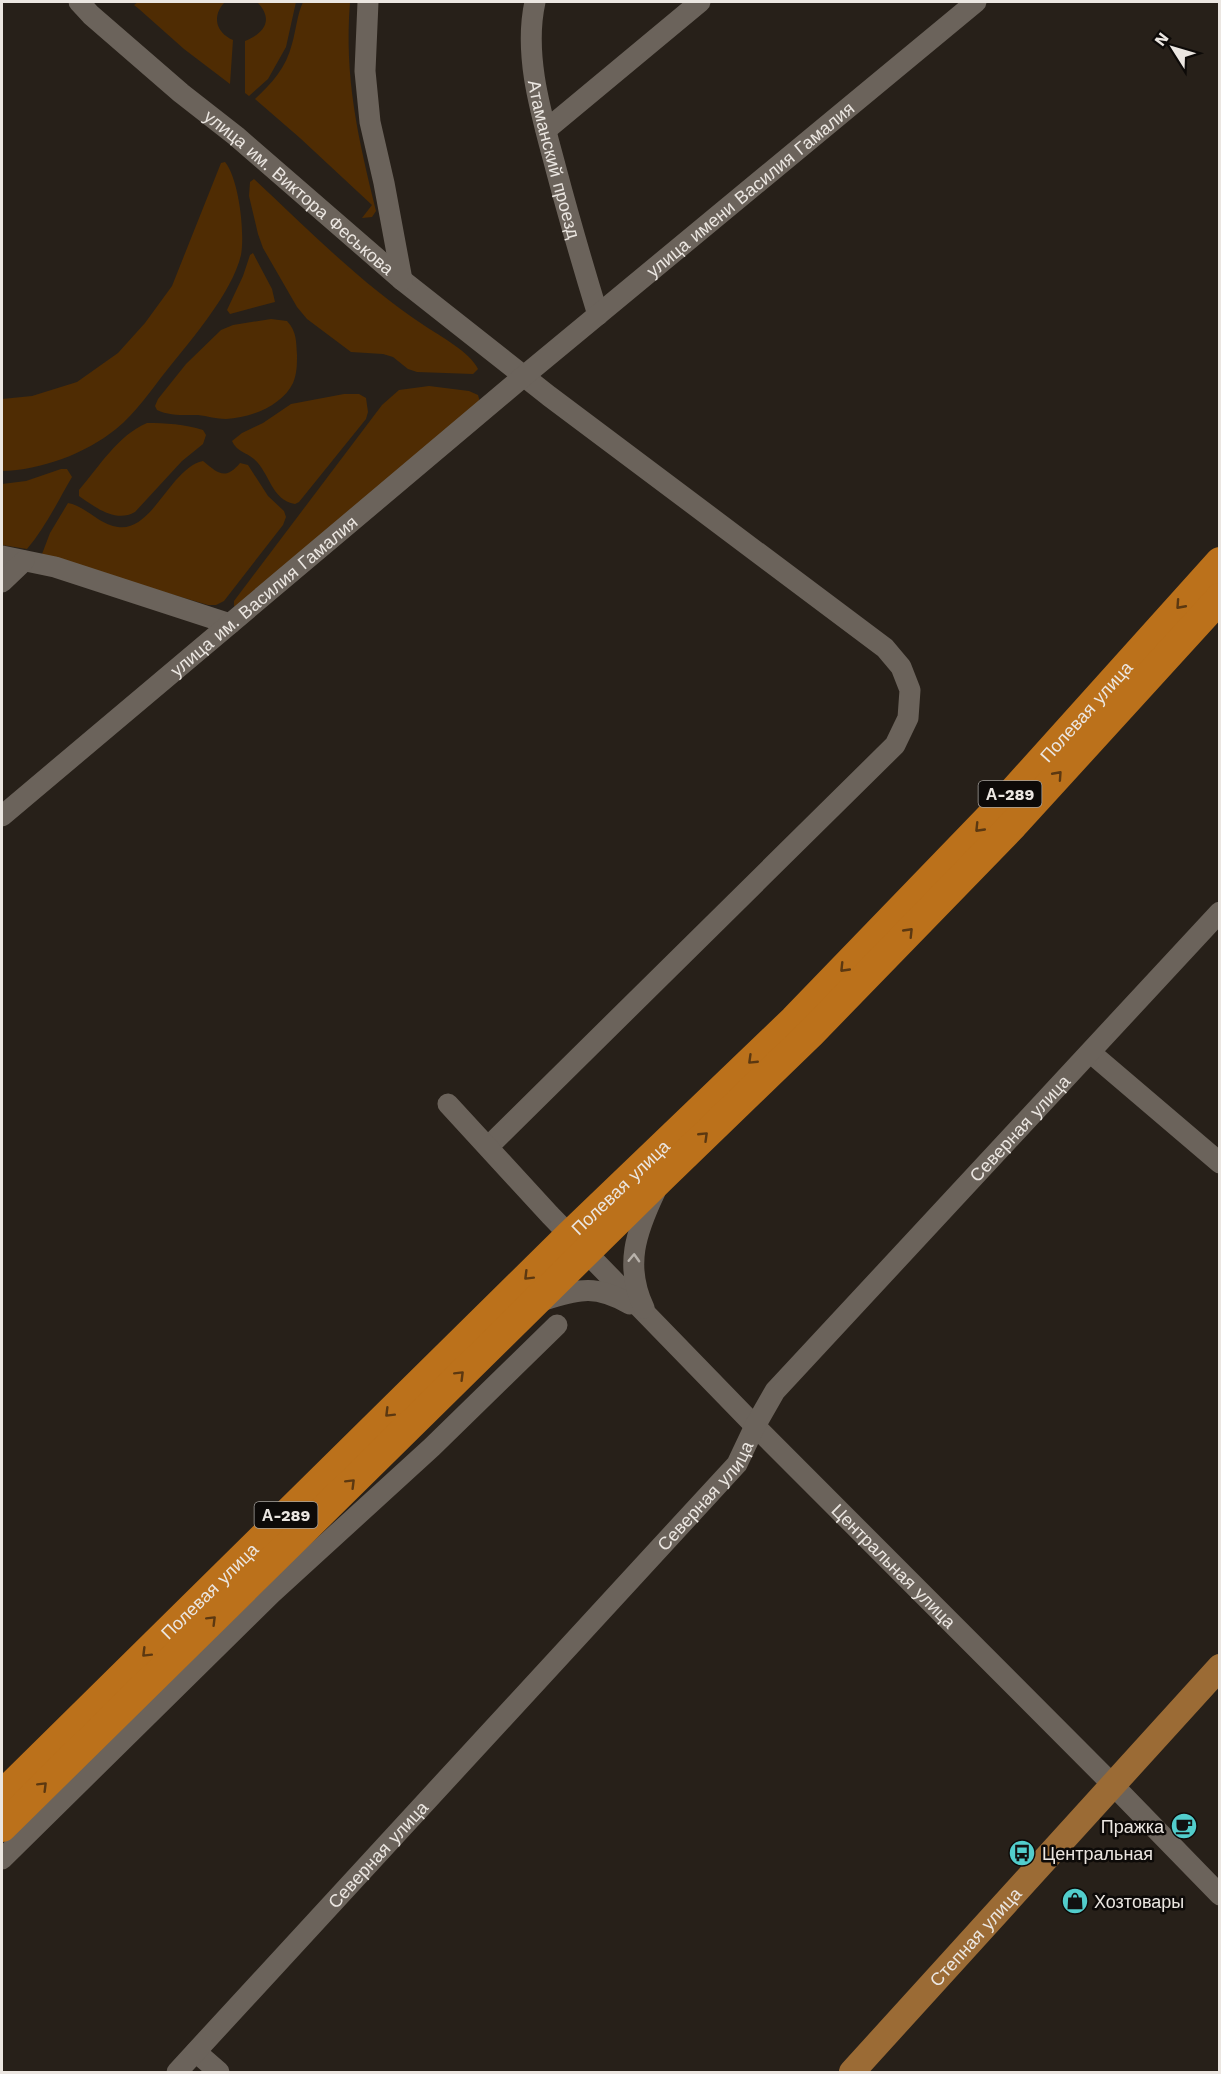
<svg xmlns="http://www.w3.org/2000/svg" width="1221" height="2074" font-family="'Work Sans',sans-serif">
	<rect width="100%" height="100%" fill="#272019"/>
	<g fill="#4f2c03">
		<path d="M 138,2 L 225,2 C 212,15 215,32 233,40 L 230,84 L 184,49 L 139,9 L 134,5 Z"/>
		<path d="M 257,2 L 296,2 L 286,47 L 268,79 L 249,96 L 245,93 L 245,41 C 265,33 274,19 257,2 Z"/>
		<path d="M 303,2 L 350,2 C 344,78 358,137 376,211 L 372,217 L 362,218 L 372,205 L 300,138 L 255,99 C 272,83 286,68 292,44 C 296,30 297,15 303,2 Z"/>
		<path d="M 225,162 C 239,179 245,233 241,255 C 232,293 191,340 167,370 C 151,390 136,413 116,429 C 85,454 41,470 2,471 L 2,399 L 32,396 L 77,382 L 118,353 L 145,323 L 172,286 L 221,163 Z"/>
		<path d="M 254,179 C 309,230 361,284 425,326 C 440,336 470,352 478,369 L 473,374 L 417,372 L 408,369 L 393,357 L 383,354 L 351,352 L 307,319 L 297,307 L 263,248 L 258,234 L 249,196 L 250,182 Z"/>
		<polygon points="253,253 272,289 275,302 230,314 227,310 243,276 250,255"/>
		<path d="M 271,319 L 287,321 C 297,332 296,341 297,355 C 297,364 297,374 293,383 C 282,406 250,418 226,419 C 217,419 207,416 198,415 C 185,415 169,416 157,410 L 155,406 L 158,399 L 186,364 L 221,330 L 233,325 Z"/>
		<polygon points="429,386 469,391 478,395 480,402 236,607 234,606 234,601 382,405 399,390"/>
		<path d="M 344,394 L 359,394 L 366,398 L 368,412 L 366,419 L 299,502 L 295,504 C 271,500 270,473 254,459 C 246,452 237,452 232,441 L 242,433 L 263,423 L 291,404 Z"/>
		<path d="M 147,423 C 165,423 185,424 203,430 L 206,435 L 203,444 L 182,461 L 135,512 C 116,523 96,508 79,496 L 79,490 C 99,467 118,435 147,423 Z"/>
		<path d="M 203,461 C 218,473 225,481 240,463 L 248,465 L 268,496 L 284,511 L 286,517 L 283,525 L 224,601 L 216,605 L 208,605 L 52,559 L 42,554 L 50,533 L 68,503 C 86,506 99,525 118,527 C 153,532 170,468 203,461 Z"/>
		<path d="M 61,469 L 67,469 L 72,477 C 58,501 45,528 27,549 L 2,545 L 2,484 L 26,481 Z"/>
	</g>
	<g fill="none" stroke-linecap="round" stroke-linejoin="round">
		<g stroke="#6b635b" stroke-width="21">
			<path id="s1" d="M 79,2 L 91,15 L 181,93 L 236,136 L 402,280 L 549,396 L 885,648 L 901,667 L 910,690 L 908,718 L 895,745 L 489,1146"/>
			<polyline points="368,2 365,71 370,122 384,183 402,280"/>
			<path id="s2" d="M 535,2 C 523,56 542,116 556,169 C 569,218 583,266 598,315"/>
			<polyline points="546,130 700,2"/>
			<polyline points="2,556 55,567 230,624"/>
			<polyline points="2,582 24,561"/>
			<path id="s3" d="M 2,816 L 524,376 L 976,2"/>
			<polyline points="1091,1053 1220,1163"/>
			<path id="s4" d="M 448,1104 L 550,1215 L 755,1426 L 1113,1785 L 1220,1895"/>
			<path d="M 537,1302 C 576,1291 591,1282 630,1304"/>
			<path d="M 644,1308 C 624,1266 636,1232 655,1192"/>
			<polyline points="2,1859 271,1594 432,1447 557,1325"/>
			<polyline points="196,2052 219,2072"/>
			<path id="s5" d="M 177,2072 L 737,1464 L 755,1426 L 775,1391 L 1220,912"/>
		</g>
		<path stroke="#9b6b35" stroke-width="26" id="s6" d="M 852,2072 L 1220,1667"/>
		<g stroke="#bb711b" stroke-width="30">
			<path id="s7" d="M 2,1795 L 570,1235 L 794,1020 L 996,811 L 1220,562"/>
			<polyline points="2,1827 662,1177 810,1034 1013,825 1220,598"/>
		</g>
	</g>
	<defs><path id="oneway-chevron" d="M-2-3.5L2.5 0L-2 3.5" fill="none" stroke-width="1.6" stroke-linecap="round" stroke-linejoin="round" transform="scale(1.5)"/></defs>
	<g stroke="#5b3811">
		<use href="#oneway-chevron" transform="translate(1180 605) rotate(132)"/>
		<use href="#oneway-chevron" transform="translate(1058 775) rotate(-48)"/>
		<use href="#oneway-chevron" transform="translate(979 828) rotate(134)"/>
		<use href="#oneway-chevron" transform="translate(909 932) rotate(-46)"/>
		<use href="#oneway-chevron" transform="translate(844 968) rotate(134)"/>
		<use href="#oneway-chevron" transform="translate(752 1060) rotate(136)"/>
		<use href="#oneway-chevron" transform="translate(704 1136) rotate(-44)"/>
		<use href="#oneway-chevron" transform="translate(528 1276) rotate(135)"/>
		<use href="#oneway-chevron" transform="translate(460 1375) rotate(-45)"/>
		<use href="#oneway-chevron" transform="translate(389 1413) rotate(135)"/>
		<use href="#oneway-chevron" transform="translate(351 1483) rotate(-45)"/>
		<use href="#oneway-chevron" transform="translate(212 1620) rotate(-45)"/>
		<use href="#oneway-chevron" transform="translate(146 1653) rotate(135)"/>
		<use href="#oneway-chevron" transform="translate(43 1786) rotate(-45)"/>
	</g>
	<use stroke="#b8b2ab" href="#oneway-chevron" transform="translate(634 1258) rotate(-88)"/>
	<defs>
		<symbol id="cafe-disc" viewBox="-11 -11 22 22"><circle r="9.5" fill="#52cdcc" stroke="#0d0a08"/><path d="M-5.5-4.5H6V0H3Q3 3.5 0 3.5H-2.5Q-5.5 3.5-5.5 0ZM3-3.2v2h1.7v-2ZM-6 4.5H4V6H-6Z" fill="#111"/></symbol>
		<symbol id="bus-disc" viewBox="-11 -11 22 22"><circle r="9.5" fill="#52cdcc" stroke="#0d0a08"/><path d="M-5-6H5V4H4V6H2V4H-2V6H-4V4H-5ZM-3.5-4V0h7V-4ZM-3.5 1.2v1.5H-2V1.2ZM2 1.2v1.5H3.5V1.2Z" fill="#111"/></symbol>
		<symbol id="shop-disc" viewBox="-11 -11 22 22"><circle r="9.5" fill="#52cdcc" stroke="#0d0a08"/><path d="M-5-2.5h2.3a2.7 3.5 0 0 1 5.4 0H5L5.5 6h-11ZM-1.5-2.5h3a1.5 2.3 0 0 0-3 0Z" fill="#111"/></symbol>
	</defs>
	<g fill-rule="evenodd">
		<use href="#cafe-disc" x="1169" y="1811" width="30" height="30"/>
		<use href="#bus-disc" x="1007" y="1838" width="30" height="30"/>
		<use href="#shop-disc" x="1060" y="1886" width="30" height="30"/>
	</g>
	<g text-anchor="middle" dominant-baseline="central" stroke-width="5" stroke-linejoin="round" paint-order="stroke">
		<g fill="#0d0a08" stroke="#a8a4a0" stroke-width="1.5">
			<rect x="978.5" y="781" width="63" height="26" rx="4.5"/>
			<rect x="254.5" y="1502" width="63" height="26" rx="4.5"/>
		</g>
		<g font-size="16" font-weight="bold" fill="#ebe6e1">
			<text x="1010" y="794">А-289</text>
			<text x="286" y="1515">А-289</text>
		</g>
		<g font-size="18" fill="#ebe6e1" stroke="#0d0a08">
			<text stroke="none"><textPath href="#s2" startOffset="160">Атаманский проезд</textPath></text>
			<text stroke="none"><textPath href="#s3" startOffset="976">улица имени Василия Гамалия</textPath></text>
			<text stroke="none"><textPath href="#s1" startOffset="291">улица им. Виктора Феськова</textPath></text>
			<text stroke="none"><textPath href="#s3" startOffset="342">улица им. Василия Гамалия</textPath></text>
			<text stroke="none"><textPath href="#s7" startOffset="1533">Полевая улица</textPath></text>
			<text stroke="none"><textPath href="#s5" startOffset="1268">Северная улица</textPath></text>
			<text stroke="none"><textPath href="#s7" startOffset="867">Полевая улица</textPath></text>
			<text stroke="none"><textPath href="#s5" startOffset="782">Северная улица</textPath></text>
			<text stroke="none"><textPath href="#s4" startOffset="642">Центральная улица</textPath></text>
			<text stroke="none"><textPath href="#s7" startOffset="291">Полевая улица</textPath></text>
			<text stroke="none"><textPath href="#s5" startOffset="296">Северная улица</textPath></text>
			<text stroke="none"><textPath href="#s6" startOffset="183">Степная улица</textPath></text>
		</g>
		<g font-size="18" fill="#ebe6e1" stroke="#0d0a08" text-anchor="start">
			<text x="1164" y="1826" text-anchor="end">Пражка</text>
			<text x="1042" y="1853">Центральная</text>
			<text x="1094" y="1901">Хозтовары</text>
		</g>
	</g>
	<rect width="1221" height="2074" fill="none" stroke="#ebe6e1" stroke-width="6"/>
	<g transform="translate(1173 48) rotate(307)" stroke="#0d0a08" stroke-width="4.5" paint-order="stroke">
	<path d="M0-4.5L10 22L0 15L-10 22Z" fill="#ebe6e1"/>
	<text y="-9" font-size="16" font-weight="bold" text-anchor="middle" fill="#ebe6e1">N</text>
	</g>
</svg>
